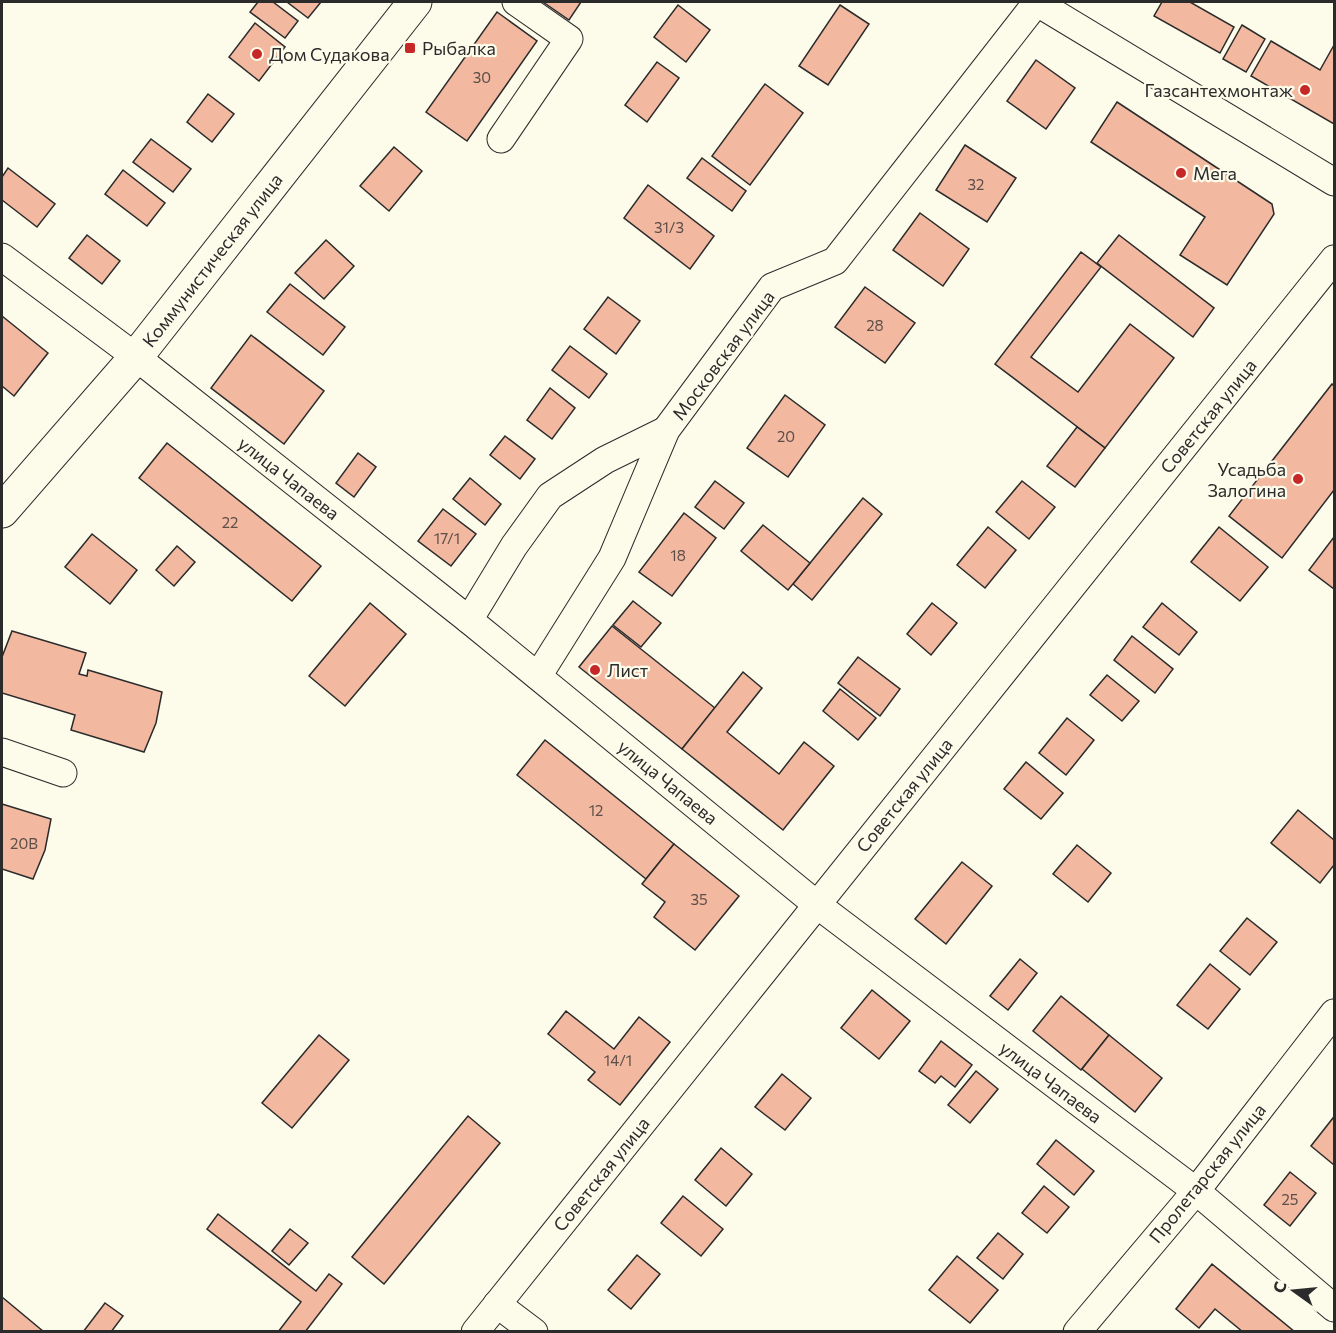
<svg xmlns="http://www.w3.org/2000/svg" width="1336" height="1333" font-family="Commissioner,sans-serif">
	<rect width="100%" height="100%" fill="#fdfbea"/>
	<g fill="#f2b8a0" stroke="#2b2b2b" stroke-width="1.5">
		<polygon points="258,2 273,2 298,21 285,38 250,12"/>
		<polygon points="287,2 321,2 308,18"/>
		<polygon points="543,2 581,2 569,20"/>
		<polygon points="1162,2 1190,2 1234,27 1220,53 1154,16"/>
		<polygon points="678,5 710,30 686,62 654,37"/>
		<polygon points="840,5 869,24 828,85 799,66"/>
		<polygon points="497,12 537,41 467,141 426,112"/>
		<polygon points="255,23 285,47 259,81 229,57"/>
		<polygon points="1242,25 1265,39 1246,72 1223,59"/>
		<polygon points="1271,41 1320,70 1334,45 1334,124 1251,76"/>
		<polygon points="1036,60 1075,88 1046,129 1007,101"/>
		<polygon points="657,62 679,78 647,122 625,105"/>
		<polygon points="765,84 803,113 750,185 712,156"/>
		<polygon points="208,94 234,114 212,142 187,122"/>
		<polygon points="1117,102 1272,204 1274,214 1227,285 1180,255 1205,217 1091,142"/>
		<polygon points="151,139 191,169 173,192 133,162"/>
		<polygon points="965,145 1016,178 987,222 936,190"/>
		<polygon points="394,147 422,171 389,211 360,186"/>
		<polygon points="702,158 746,191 732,211 687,178"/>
		<polygon points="8,168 55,204 37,227 2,200 2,177"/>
		<polygon points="123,170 165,203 147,226 105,194"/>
		<polygon points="648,185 714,236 690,269 624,218"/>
		<polygon points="920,213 969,249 943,286 893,250"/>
		<polygon points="87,235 120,261 102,284 69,258"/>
		<polygon points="1119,235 1214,308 1193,337 1097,263"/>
		<polygon points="326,240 354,266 324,299 295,273"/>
		<polygon points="1081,252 1101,267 1031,357 1078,392 1130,324 1174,358 1105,448 995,364"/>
		<polygon points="290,284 345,327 323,355 267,312"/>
		<polygon points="865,287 915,323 885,363 835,327"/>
		<polygon points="608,297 640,321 616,354 584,329"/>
		<polygon points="2,316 48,353 14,396 2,386"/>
		<polygon points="251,335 324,391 284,444 211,388"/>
		<polygon points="570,346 607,374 589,398 552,370"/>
		<polygon points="1332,384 1334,386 1334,490 1282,558 1229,516"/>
		<polygon points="550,388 575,408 552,439 527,420"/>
		<polygon points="785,395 825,425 788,477 747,448"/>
		<polygon points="1077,427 1105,448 1075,487 1047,466"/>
		<polygon points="505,436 535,459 520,479 490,455"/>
		<polygon points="167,443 321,566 292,601 139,478"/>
		<polygon points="358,453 376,467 354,497 336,483"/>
		<polygon points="470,478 501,504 485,525 453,499"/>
		<polygon points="715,481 744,503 724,529 695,507"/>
		<polygon points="1022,481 1055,507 1029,539 996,512"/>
		<polygon points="863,498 882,514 812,600 793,584"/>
		<polygon points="443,509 476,534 451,566 418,541"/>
		<polygon points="684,513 716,538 672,596 639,572"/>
		<polygon points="763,525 810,563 788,590 741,551"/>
		<polygon points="988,527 1016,550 985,588 957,565"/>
		<polygon points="1219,527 1268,567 1240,601 1191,562"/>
		<polygon points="92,534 137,570 110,604 65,567"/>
		<polygon points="1334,537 1334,589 1309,570"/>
		<polygon points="177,546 195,562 174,586 156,570"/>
		<polygon points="633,601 661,623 641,647 613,625"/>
		<polygon points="370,603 406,634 345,706 309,676"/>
		<polygon points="932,603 957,623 931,655 907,634"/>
		<polygon points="1162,603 1197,632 1179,655 1143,627"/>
		<polygon points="612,626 715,708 682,749 579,667"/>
		<polygon points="12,631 86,653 79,674 87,676 88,670 162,692 156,723 144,752 71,730 75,715 2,693 2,657"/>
		<polygon points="1132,636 1173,669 1155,693 1114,660"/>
		<polygon points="858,657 900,689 880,716 838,683"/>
		<polygon points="743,672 762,688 727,732 779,774 804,742 834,766 783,830 682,749"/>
		<polygon points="1107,675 1139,701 1122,721 1090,695"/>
		<polygon points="840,689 876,718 858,740 823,711"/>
		<polygon points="1067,718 1094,740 1066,775 1039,753"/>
		<polygon points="545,740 674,844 646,879 517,775"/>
		<polygon points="1026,762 1063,793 1041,819 1004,789"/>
		<polygon points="2,804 51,819 45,850 33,879 2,869"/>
		<polygon points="1298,810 1334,840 1334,865 1320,883 1271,843"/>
		<polygon points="674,844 739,896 695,950 654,917 665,902 642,884"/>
		<polygon points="1077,845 1111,873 1088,902 1053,874"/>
		<polygon points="962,862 992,886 946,944 915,919"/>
		<polygon points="1247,918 1277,942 1250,975 1220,951"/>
		<polygon points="1020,959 1037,973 1008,1010 990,996"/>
		<polygon points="1210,964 1240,989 1208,1029 1177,1005"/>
		<polygon points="872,990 910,1021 879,1059 841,1028"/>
		<polygon points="1061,996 1109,1035 1081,1070 1033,1031"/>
		<polygon points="566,1011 614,1049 639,1017 670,1042 620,1105 588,1080 595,1072 548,1034"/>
		<polygon points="319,1035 349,1060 292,1128 262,1103"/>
		<polygon points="1109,1035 1162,1078 1135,1112 1082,1069"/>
		<polygon points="941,1041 972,1065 955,1087 941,1076 935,1083 919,1071"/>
		<polygon points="976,1071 998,1089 970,1123 948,1105"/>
		<polygon points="782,1074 811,1098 785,1130 755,1107"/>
		<polygon points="468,1116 500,1143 384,1284 352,1257"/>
		<polygon points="1333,1118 1334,1119 1334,1165 1311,1146"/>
		<polygon points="1056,1140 1094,1171 1074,1195 1037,1164"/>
		<polygon points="721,1148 752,1174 726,1206 695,1180"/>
		<polygon points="1290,1172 1316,1193 1290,1226 1264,1205"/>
		<polygon points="1044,1186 1069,1207 1047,1233 1022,1213"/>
		<polygon points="683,1196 723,1229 701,1256 661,1223"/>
		<polygon points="218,1214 316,1291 329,1274 342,1284 305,1332 278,1332 301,1302 207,1229"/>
		<polygon points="290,1229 308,1243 289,1265 272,1251"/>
		<polygon points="998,1233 1023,1254 1003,1279 977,1258"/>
		<polygon points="637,1255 660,1274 631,1309 608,1290"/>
		<polygon points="957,1256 998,1290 970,1323 929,1290"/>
		<polygon points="1212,1264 1295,1332 1243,1332 1215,1309 1199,1328 1176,1309"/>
		<polygon points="2,1297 44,1332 2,1332"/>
		<polygon points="105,1303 123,1316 111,1332 83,1332"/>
	</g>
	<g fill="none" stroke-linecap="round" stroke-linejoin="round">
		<defs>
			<g id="minor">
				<polyline points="1036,2 1334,182"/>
				<polyline points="501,139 569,39 516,2"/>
				<polyline points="2,257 136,357 469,620 816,904 1196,1191 1334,1308"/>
				<polyline points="469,620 514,546 550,496 605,460 666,430"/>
				<polyline points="538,676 612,558 666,430 772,287 835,261 1037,2"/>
				<polyline points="2,752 63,773"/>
				<polyline points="497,1304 534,1332"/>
				<polyline points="475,1332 1334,259"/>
				<polyline points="1077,1332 1196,1191 1334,1013"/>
			</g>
			<polyline id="major" points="2,511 136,357 415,2"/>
		</defs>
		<use href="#minor" stroke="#2b2b2b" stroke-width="29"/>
		<use href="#major" stroke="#2b2b2b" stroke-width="35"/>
		<use href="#minor" stroke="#fdfbea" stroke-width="27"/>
		<use href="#major" stroke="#fdfbea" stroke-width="33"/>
	</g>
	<g fill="#c62828" stroke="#fdfbea" stroke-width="2">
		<rect x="404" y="42" width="12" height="12" rx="3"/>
		<circle cx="257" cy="54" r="6"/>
		<circle cx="1305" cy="90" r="6"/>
		<circle cx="1181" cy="173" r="6"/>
		<circle cx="1298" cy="479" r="6"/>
		<circle cx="595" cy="670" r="6"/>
	</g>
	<g text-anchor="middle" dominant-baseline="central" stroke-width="4.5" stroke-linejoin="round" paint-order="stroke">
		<g font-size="15" fill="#5d4e48">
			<text x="482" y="77">30</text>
			<text x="976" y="184">32</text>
			<text x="669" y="227">31/3</text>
			<text x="875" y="325">28</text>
			<text x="786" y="436">20</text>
			<text x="230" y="522">22</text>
			<text x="447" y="538">17/1</text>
			<text x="678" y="555">18</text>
			<text x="596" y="810">12</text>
			<text x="24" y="843">20В</text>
			<text x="699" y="899">35</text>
			<text x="618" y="1060">14/1</text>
			<text x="1290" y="1199">25</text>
		</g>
		<g font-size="18" fill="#2b2b2b" stroke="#fdfbea" text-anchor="start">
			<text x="422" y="48">Рыбалка</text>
			<text x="269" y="54">Дом Судакова</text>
			<text x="1293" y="90" text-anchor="end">Газсантехмонтаж</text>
			<text x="1193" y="173">Мега</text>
			<text x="1286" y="469" text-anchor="end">Усадьба<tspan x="1286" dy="21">Залогина</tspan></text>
			<text x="607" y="670">Лист</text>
		</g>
		<g font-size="18" fill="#2b2b2b" stroke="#fdfbea">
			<text transform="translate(212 260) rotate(-52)">Коммунистическая улица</text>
			<text transform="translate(723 355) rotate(-53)">Московская улица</text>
			<text transform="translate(1208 416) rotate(-51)">Советская улица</text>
			<text transform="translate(289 478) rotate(38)">улица Чапаева</text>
			<text transform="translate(668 782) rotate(39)">улица Чапаева</text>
			<text transform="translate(904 795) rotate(-51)">Советская улица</text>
			<text transform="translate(1051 1082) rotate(37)">улица Чапаева</text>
			<text transform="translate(1207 1173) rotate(-51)">Пролетарская улица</text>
			<text transform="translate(601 1174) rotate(-51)">Советская улица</text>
		</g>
	</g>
	<rect width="1336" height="1333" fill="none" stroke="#2b2b2b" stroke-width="6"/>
	<g transform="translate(1294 1291) rotate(285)" stroke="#fdfbea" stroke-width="4.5" paint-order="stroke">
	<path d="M0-4.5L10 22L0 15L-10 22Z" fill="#2b2b2b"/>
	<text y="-9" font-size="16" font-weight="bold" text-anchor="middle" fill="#2b2b2b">С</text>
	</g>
</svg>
